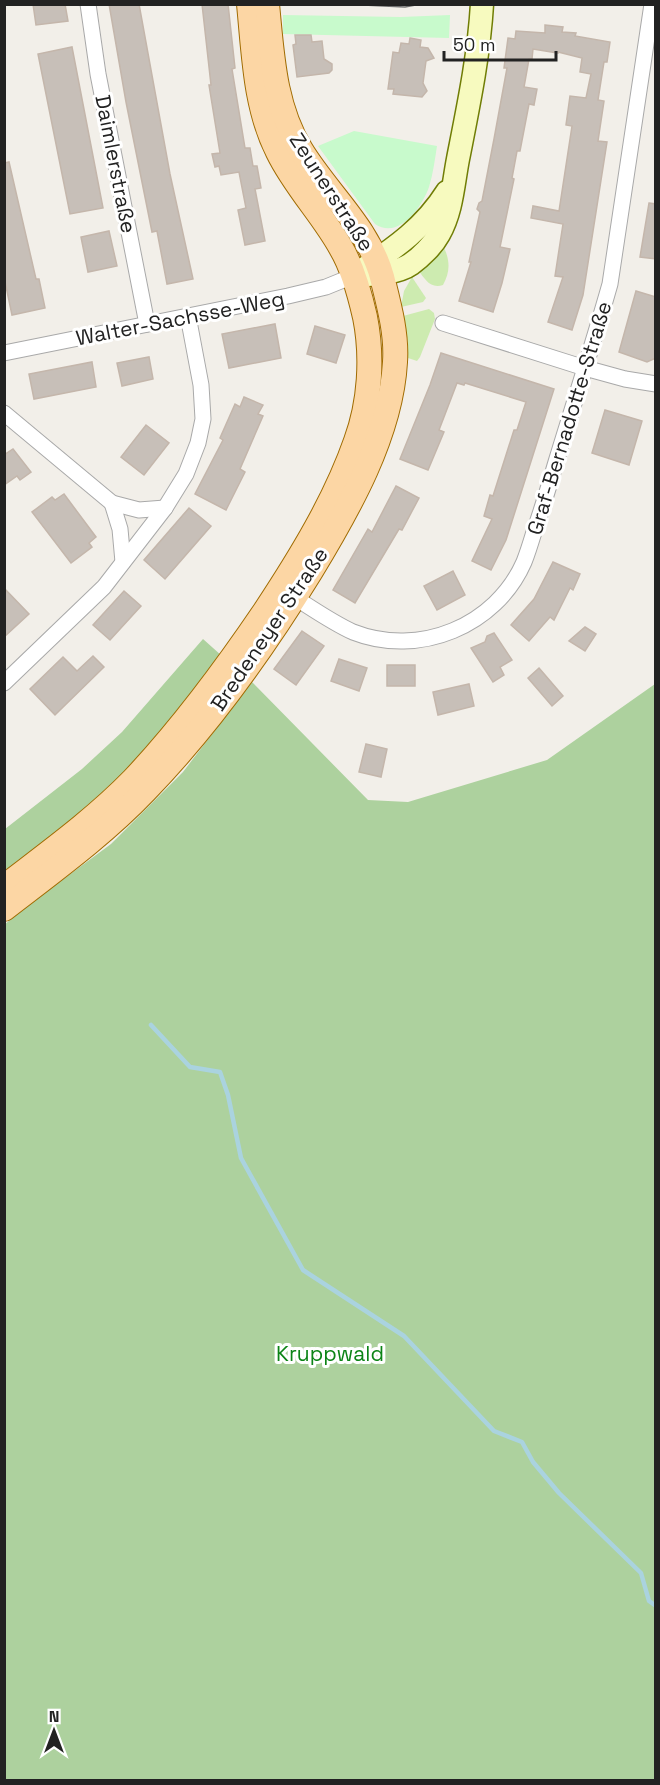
<svg xmlns="http://www.w3.org/2000/svg" width="660" height="1785" font-family="'Space Grotesk',sans-serif">
	<rect width="100%" height="100%" fill="#f2efe9"/>
	<g fill="#cdebb0">
		<path d="M 442,244 C 450,258 451,271 443,285 C 430,289 425,279 418,270 Z"/>
		<polygon points="412,277 426,298 423,302 401,307 404,291"/>
		<polygon points="429,309 434,313 435,319 420,357 417,361 408,358 408,343 403,316"/>
	</g>
	<g fill="#add19e">
		<polygon points="203,639 222,656 145,753 86,810 5,874 5,829 82,769 122,732"/>
		<polygon points="252,682 368,800 408,802 547,760 655,684 655,1780 5,1780 4,925 27,906 111,844 183,772"/>
	</g>
	<g fill="#c8facc">
		<polygon points="283,15 401,17 450,15 449,38 283,34"/>
		<path d="M 354,131 L 437,146 C 435,159 433,174 429,187 C 422,207 399,240 375,224 L 318,146 Z"/>
	</g>
	<g fill="none" stroke-linecap="round" stroke-linejoin="round">
		<polyline stroke="#aad3df" stroke-width="4.5" points="151,1025 190,1067 220,1072 228,1095 241,1158 303,1270 404,1336 494,1431 522,1442 533,1462 559,1493 641,1573 649,1601 656,1606"/>
	</g>
	<g fill="#c7bfb8" stroke="#c4b6ab" stroke-width="1.5">
		<polygon points="33,4 65,4 68,21 36,25"/>
		<polygon points="109,4 139,4 170,174 193,279 167,284 157,231 152,232 126,102"/>
		<polygon points="202,4 228,4 235,68 232,69 245,148 250,148 253,166 257,166 261,188 255,189 265,241 245,245 238,210 246,208 239,172 221,175 219,166 215,167 212,154 220,153 209,85 211,85"/>
		<polygon points="545,25 563,27 562,32 576,33 575,36 610,42 607,62 604,62 598,100 604,101 598,141 607,142 583,295 572,330 548,322 563,277 555,276 563,224 531,218 533,206 559,211 572,126 566,125 570,96 586,98 591,74 580,72 582,58 558,52 558,53 533,49 532,59 529,59 524,87 537,89 534,105 529,104 520,151 517,151 512,178 514,179 500,247 510,249 502,283 493,312 459,301 471,262 469,262 480,212 477,209 479,203 482,201 494,139 507,68 504,68 508,38 515,39 516,31 545,33"/>
		<polygon points="295,35 311,35 312,42 322,41 324,59 332,64 332,70 329,73 297,77 293,45 296,44"/>
		<polygon points="410,38 421,40 420,47 428,48 434,58 426,61 423,83 427,91 422,97 393,94 394,89 388,89 393,52 399,53 401,43 409,44"/>
		<polygon points="72,47 103,208 70,214 38,54"/>
		<polygon points="9,162 36,279 39,279 45,308 12,315 4,277 4,163"/>
		<polygon points="649,203 656,204 656,259 640,257"/>
		<polygon points="109,231 117,266 88,272 81,237"/>
		<polygon points="636,291 656,297 656,358 647,362 619,352"/>
		<polygon points="275,324 281,358 229,368 222,334"/>
		<polygon points="315,326 345,335 336,363 307,354"/>
		<polygon points="441,353 554,389 506,540 491,570 472,561 492,519 484,516 490,495 493,496 514,430 517,430 526,402 465,383 464,385 457,383 439,430 444,432 428,470 400,459 430,385"/>
		<polygon points="149,357 153,379 122,386 117,363"/>
		<polygon points="92,362 96,387 34,399 29,374"/>
		<polygon points="244,397 263,405 258,414 263,416 240,469 245,472 226,510 195,494 223,440 220,438 235,404 240,407"/>
		<polygon points="605,410 642,421 629,465 592,453"/>
		<polygon points="146,425 169,443 144,475 121,457"/>
		<polygon points="13,449 31,472 20,480 17,476 4,485 4,455"/>
		<polygon points="396,486 419,498 402,530 399,529 355,603 333,590 368,529 372,532"/>
		<polygon points="64,494 96,537 89,543 92,547 71,563 32,512 52,497 55,500"/>
		<polygon points="189,508 211,526 165,579 144,560"/>
		<polygon points="553,562 580,574 573,590 570,588 554,620 550,617 529,641 511,625 534,599"/>
		<polygon points="453,571 465,595 437,610 424,586"/>
		<polygon points="4,588 29,614 4,637"/>
		<polygon points="124,591 141,606 110,640 93,625"/>
		<polygon points="585,627 596,634 585,651 569,641"/>
		<polygon points="302,631 324,646 296,685 274,669"/>
		<polygon points="494,633 512,660 500,667 504,675 493,682 471,648 485,642 487,636"/>
		<polygon points="93,656 104,667 55,715 30,689 63,657 77,671"/>
		<polygon points="339,659 367,668 359,691 331,681"/>
		<rect x="387" y="665" width="28" height="21"/>
		<polygon points="539,668 563,696 552,706 528,678"/>
		<polygon points="469,684 474,706 438,715 433,692"/>
		<polygon points="366,744 387,749 381,777 359,772"/>
	</g>
	<g fill="none" stroke-linecap="round" stroke-linejoin="round">
		<defs>
			<g id="street">
				<polyline points="88,4 98,74 147,324"/>
				<polyline points="443,323 585,368 625,379 656,384"/>
				<polyline points="4,353 288,296 326,287 353,276"/>
				<polyline points="4,413 112,503 139,510 165,508"/>
				<polyline points="112,503 120,529 123,562"/>
				<path d="M 294,597 C 313,609 333,623 353,632 C 419,658 496,626 524,562 C 528,552 531,542 534,532 C 542,509 549,486 556,462 C 574,403 593,344 610,284 L 652,4"/>
				<polyline points="4,683 104,587 165,508 186,474 198,443 203,419 201,385 188,316"/>
			</g>
			<g id="secondary">
				<path d="M 362,270 C 395,248 425,227 447,192"/>
				<path d="M 353,276 C 369,275 397,274 411,264 C 421,257 433,245 439,234 C 452,211 453,185 458,159 C 468,108 479,56 482,4"/>
			</g>
			<g id="primary">
				<path d="M 4,887 C 48,853 94,820 133,780 C 182,728 225,670 265,611 C 300,558 335,501 356,441 C 370,403 373,357 365,317 C 360,295 353,268 341,248 C 323,215 295,187 278,152 C 255,107 254,54 249,4"/>
				<path d="M 4,909 C 53,871 103,835 145,791 C 209,725 263,649 311,571 C 348,510 391,435 395,362 C 397,334 389,305 382,277 C 369,228 327,193 301,150 C 274,106 272,55 267,4"/>
			</g>
		</defs>
		<use href="#street" stroke="#a9a9a9" stroke-width="17"/>
		<use href="#secondary" stroke="#707d05" stroke-width="25"/>
		<use href="#primary" stroke="#a06b00" stroke-width="26"/>
		<use href="#street" stroke="#fff" stroke-width="15"/>
		<use href="#secondary" stroke="#f7fabf" stroke-width="22"/>
		<use href="#primary" stroke="#fcd6a4" stroke-width="24"/>
		<polyline stroke="#707070" stroke-width="1.5" points="342,4 405,7 421,4"/>
	</g>
	<g text-anchor="middle" dominant-baseline="central" stroke-width="6" stroke-linejoin="round" paint-order="stroke">
		<g font-size="21" fill="#222" stroke="#fff">
			<text transform="translate(116 164) rotate(79)">Daimlerstraße</text>
			<text transform="translate(332 192) rotate(57)">Zeunerstraße</text>
			<text transform="translate(180 318) rotate(-11)">Walter-Sachsse-Weg</text>
			<text transform="translate(569 418) rotate(-73)">Graf-Bernadotte-Straße</text>
			<text transform="translate(269 629) rotate(-56)">Bredeneyer Straße</text>
		</g>
		<g font-size="21" fill="#0c8416" stroke="#fff">
			<text x="330" y="1353">Kruppwald</text>
		</g>
	</g>
	<rect width="660" height="1785" fill="none" stroke="#222222" stroke-width="12"/>
	<g transform="translate(54 1731)" stroke="#ffffff" stroke-width="4.5" paint-order="stroke">
	<path d="M0-4.5L10 22L0 15L-10 22Z" fill="#222222"/>
	<text y="-9" font-size="16" font-weight="bold" text-anchor="middle" fill="#222222">N</text>
	</g>
	<path d="M444 51v9h112v-9" fill="none" stroke="#222222" stroke-width="3"/>
	<text x="453" y="51" font-size="18" fill="#222222" stroke="#ffffff" stroke-width="4.5" paint-order="stroke">50 m</text>
</svg>
